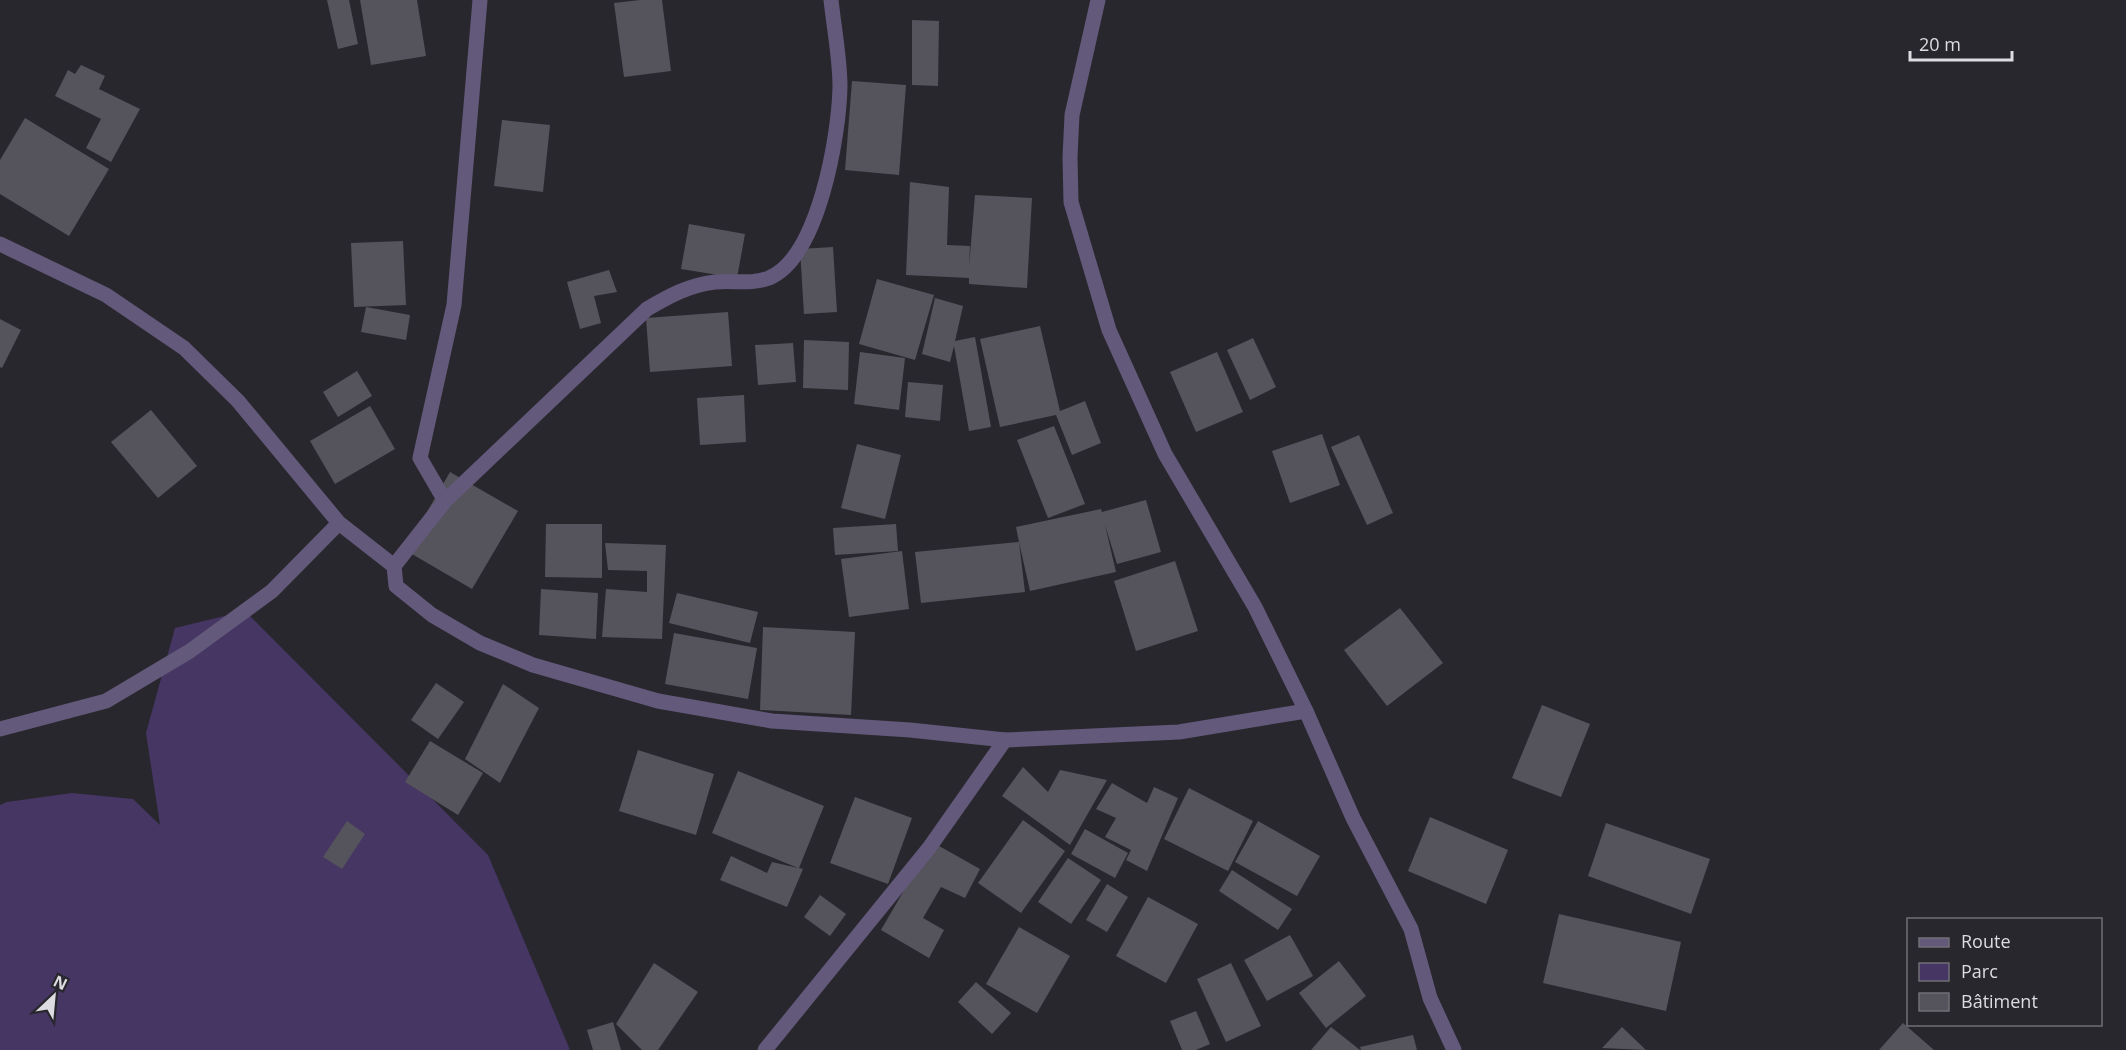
<svg xmlns="http://www.w3.org/2000/svg" width="2126" height="1050" font-family="'Open Sans',sans-serif">
	<rect width="100%" height="100%" fill="#29272e"/>
	<polygon fill="#463663" points="245,611 488,855 570,1050 0,1050 0,805 7,802 72,793 133,799 160,825 146,733 175,628"/>
	<g fill="#55535b">
		<polygon points="327,0 349,0 358,44 338,49"/>
		<polygon points="360,0 417,0 426,56 371,65"/>
		<polygon points="640,0 662,0 671,71 624,77 614,3"/>
		<polygon points="912,20 939,21 938,86 912,85"/>
		<polygon points="81,65 105,76 99,89 140,109 111,162 86,148 101,119 55,96 68,70 75,74"/>
		<polygon points="852,81 906,85 899,175 845,170"/>
		<polygon points="25,118 109,169 69,236 0,194 0,160"/>
		<polygon points="502,120 550,125 543,192 494,186"/>
		<polygon points="910,182 949,187 947,245 970,246 969,267 975,195 1032,198 1027,288 969,284 969,278 906,275"/>
		<polygon points="689,224 745,234 737,278 681,269"/>
		<polygon points="403,241 406,305 354,307 351,243"/>
		<polygon points="833,247 837,312 804,314 800,249"/>
		<polygon points="609,270 617,292 594,296 601,323 580,329 567,282"/>
		<polygon points="877,279 934,295 915,360 859,344"/>
		<polygon points="935,298 963,306 955,341 975,337 991,427 969,431 954,346 950,362 922,354"/>
		<polygon points="366,307 410,315 406,340 361,332"/>
		<polygon points="728,312 732,366 650,372 646,318"/>
		<polygon points="0,319 21,330 2,368 0,367"/>
		<polygon points="1040,326 1060,411 1085,401 1101,443 1072,455 1056,415 1000,427 980,339"/>
		<polygon points="1253,338 1276,387 1250,400 1227,350"/>
		<polygon points="804,340 849,342 848,390 803,388"/>
		<polygon points="793,343 796,382 758,385 755,345"/>
		<polygon points="860,352 905,358 899,410 854,404"/>
		<polygon points="1217,352 1243,412 1196,432 1170,372"/>
		<polygon points="357,371 372,396 338,417 323,392"/>
		<polygon points="908,382 943,385 940,421 905,417"/>
		<polygon points="744,395 746,442 700,445 697,398"/>
		<polygon points="370,406 395,449 335,484 310,441"/>
		<polygon points="151,410 197,466 158,498 111,442"/>
		<polygon points="1054,426 1085,504 1048,518 1017,440"/>
		<polygon points="1322,434 1340,485 1290,503 1272,451"/>
		<polygon points="1359,435 1393,513 1367,525 1331,447"/>
		<polygon points="857,444 901,455 885,519 841,508"/>
		<polygon points="450,472 518,511 472,589 405,550"/>
		<polygon points="1146,500 1161,552 1117,564 1105,525 1116,572 1030,591 1019,542 1025,592 921,603 915,552 1019,542 1016,527 1101,509 1102,512"/>
		<polygon points="546,524 602,524 602,578 545,577"/>
		<polygon points="896,524 898,551 835,555 833,528"/>
		<polygon points="605,543 666,545 662,639 602,637 606,589 647,592 647,571 608,570"/>
		<polygon points="902,551 909,609 849,617 841,559"/>
		<polygon points="1175,561 1198,631 1136,651 1114,581"/>
		<polygon points="541,589 598,593 596,639 539,635"/>
		<polygon points="677,593 758,612 750,643 669,623"/>
		<polygon points="1400,608 1443,663 1387,706 1344,650"/>
		<polygon points="763,627 855,632 851,715 760,710"/>
		<polygon points="674,633 757,648 748,699 665,684"/>
		<polygon points="436,683 464,702 438,739 411,720"/>
		<polygon points="503,684 539,708 500,783 465,759"/>
		<polygon points="1542,705 1590,724 1561,797 1512,778"/>
		<polygon points="430,741 483,773 458,815 405,782"/>
		<polygon points="638,750 714,774 696,835 619,811"/>
		<polygon points="1023,767 1048,792 1060,770 1107,780 1070,845 1002,796"/>
		<polygon points="738,771 824,806 799,868 803,869 787,907 720,880 731,856 767,873 772,862 798,868 712,833"/>
		<polygon points="1112,783 1147,803 1154,787 1178,798 1147,871 1126,860 1131,850 1105,837 1116,818 1096,809"/>
		<polygon points="1189,788 1253,821 1228,871 1164,839"/>
		<polygon points="855,797 912,818 888,884 830,863"/>
		<polygon points="1430,817 1508,850 1486,904 1408,871"/>
		<polygon points="1023,820 1065,851 1021,913 978,883"/>
		<polygon points="347,821 365,834 342,869 323,857"/>
		<polygon points="1258,821 1320,856 1297,896 1235,862"/>
		<polygon points="1606,823 1710,859 1691,914 1588,876"/>
		<polygon points="1085,829 1128,853 1115,878 1071,854"/>
		<polygon points="932,842 980,869 965,898 941,887 923,918 944,930 929,958 881,930"/>
		<polygon points="1068,858 1101,880 1071,924 1038,902"/>
		<polygon points="1232,870 1292,909 1278,930 1219,891"/>
		<polygon points="1107,884 1128,897 1107,932 1086,920"/>
		<polygon points="820,895 846,914 830,936 804,917"/>
		<polygon points="1148,897 1198,924 1166,983 1116,956"/>
		<polygon points="1559,914 1681,942 1666,1011 1543,983"/>
		<polygon points="1019,927 1070,956 1037,1013 986,984"/>
		<polygon points="1290,935 1313,976 1267,1001 1244,960"/>
		<polygon points="1339,961 1366,996 1326,1028 1299,993"/>
		<polygon points="654,963 698,992 658,1050 642,1050 616,1024"/>
		<polygon points="1231,963 1261,1026 1226,1042 1197,979"/>
		<polygon points="976,982 1011,1013 992,1034 958,1002"/>
		<polygon points="1196,1011 1210,1044 1196,1050 1182,1050 1170,1021"/>
		<polygon points="613,1022 621,1050 593,1050 587,1030"/>
		<polygon points="1903,1023 1934,1050 1879,1050"/>
		<polygon points="1331,1027 1360,1050 1311,1050"/>
		<polygon points="1622,1027 1646,1050 1602,1048"/>
		<polygon points="1413,1035 1417,1050 1361,1050 1360,1047"/>
	</g>
	<g fill="none" stroke-linecap="round" stroke-linejoin="round">
		<g stroke="#63597b" stroke-width="15">
			<polyline points="1098,0 1072,115 1070,157 1071,202 1109,330 1165,454 1255,607 1306,711 1353,818 1411,929 1430,998 1454,1050"/>
			<polyline points="0,244 106,295 184,348 238,401 339,523 394,566 396,586 432,615 480,643 533,665 658,701 772,721 910,730 1005,740 1179,732 1306,711"/>
			<path d="M 445,501 L 647,309 C 669,296 689,285 715,282 C 734,280 750,285 769,278 C 819,257 839,135 840,87 C 840,58 834,28 831,0"/>
			<polyline points="394,566 445,501 420,458 454,305 480,0"/>
			<polyline points="0,729 106,701 190,651 272,591 339,523"/>
			<polyline points="765,1050 929,848 1005,740"/>
		</g>
	</g>
	<rect x="1907" y="918" width="195" height="108" fill="#29272e" stroke="#716f76" stroke-width="1.5"/>
	<rect x="1919" y="938" width="30" height="9" fill="#63597b" stroke="#716f76" stroke-width="1.5"/>
	<text x="1961" y="948" font-size="18" fill="#dddce1">Route</text>
	<rect x="1919" y="963" width="30" height="18" fill="#463663" stroke="#716f76" stroke-width="1.5"/>
	<text x="1961" y="978" font-size="18" fill="#dddce1">Parc</text>
	<rect x="1919" y="993" width="30" height="18" fill="#55535b" stroke="#716f76" stroke-width="1.5"/>
	<text x="1961" y="1008" font-size="18" fill="#dddce1">Bâtiment</text>
	<g transform="translate(54 996) rotate(26)" stroke="#29272e" stroke-width="4.5" paint-order="stroke">
	<path d="M0-4.5L10 22L0 15L-10 22Z" fill="#dddce1"/>
	<text y="-9" font-size="16" font-weight="bold" text-anchor="middle" fill="#dddce1">N</text>
	</g>
	<path d="M1910 51v9h102v-9" fill="none" stroke="#dddce1" stroke-width="3"/>
	<text x="1919" y="51" font-size="18" fill="#dddce1" stroke="#29272e" stroke-width="4.5" paint-order="stroke">20 m</text>
</svg>
